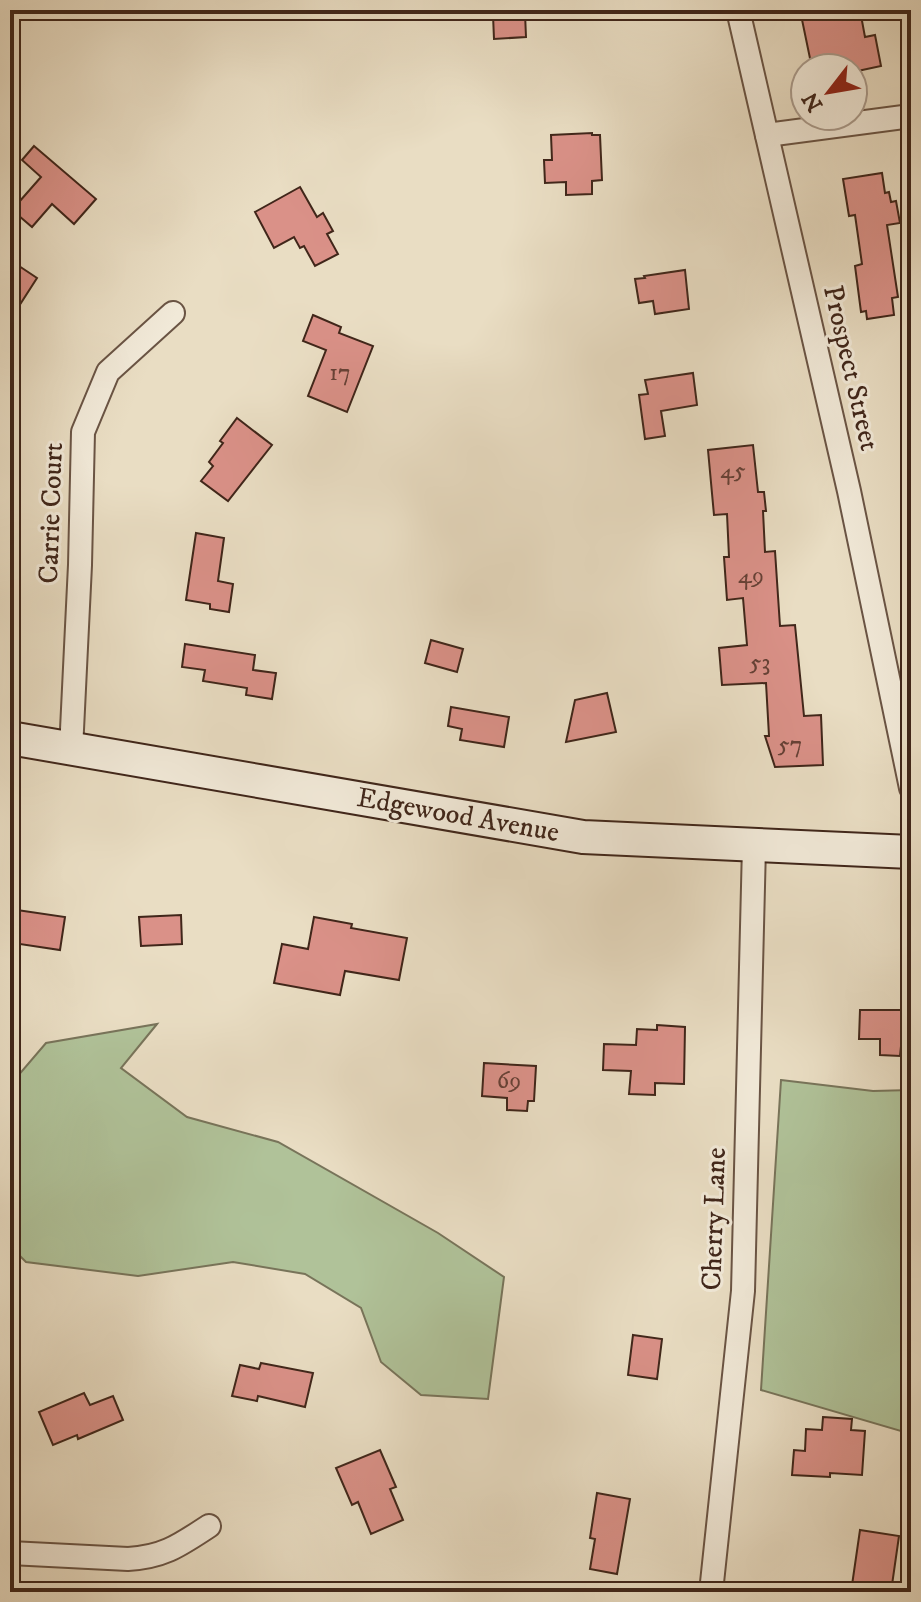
<svg xmlns="http://www.w3.org/2000/svg" width="921" height="1602" font-family="'IM FELL DW Pica',serif">
	<rect width="100%" height="100%" fill="#e9ddc3"/>
	<filter id="stains"><feTurbulence type="fractalNoise" baseFrequency=".0025" numOctaves="4"/><feColorMatrix values="0 0 0 0 .2 0 0 0 0 .09 0 0 0 0 .02 0 0 0 .5 -.17"/></filter>
	<radialGradient id="worn" r=".72"><stop offset=".6" stop-color="#630" stop-opacity="0"/><stop offset="1" stop-color="#630" stop-opacity=".3"/></radialGradient>
	<g fill="#b0c299" stroke="#78745a" stroke-width="2">
		<polygon points="157,1024 121,1068 187,1117 278,1142 438,1233 504,1277 488,1399 421,1395 381,1362 361,1308 305,1274 233,1262 138,1276 26,1262 10,1246 10,1085 46,1043"/>
		<polygon points="781,1080 873,1091 911,1090 911,1434 761,1390"/>
	</g>
	<g fill="#da9188" stroke="#40261a" stroke-width="2">
		<polygon points="800,10 860,10 865,37 875,35 881,66 853,72 853,68 812,68"/>
		<polygon points="525,13 526,37 494,39 493,15"/>
		<polygon points="592,133 592,135 600,135 602,180 592,181 592,194 566,195 566,182 545,183 544,160 552,160 551,135"/>
		<polygon points="34,146 96,199 74,224 52,204 32,227 12,210 41,177 22,160"/>
		<polygon points="882,173 885,193 889,192 891,202 896,201 900,223 887,225 898,297 892,298 894,315 867,319 866,311 861,312 855,266 862,264 855,215 849,216 843,179"/>
		<polygon points="300,187 317,217 323,213 333,231 327,234 338,254 315,266 304,246 300,248 294,237 274,248 255,212"/>
		<polygon points="10,260 37,278 10,320"/>
		<polygon points="685,270 689,309 655,314 653,301 639,303 635,279 645,278 644,276"/>
		<polygon points="313,315 341,327 339,333 373,346 347,412 308,396 326,350 303,341"/>
		<polygon points="693,373 697,405 661,411 665,436 645,439 639,395 648,394 645,380"/>
		<polygon points="237,418 272,445 228,501 201,481 213,466 209,462 223,443 220,441"/>
		<polygon points="753,445 758,492 764,492 766,511 763,511 765,552 775,551 780,626 795,625 804,716 821,715 823,765 775,767 765,736 769,736 766,683 722,685 719,648 747,645 743,598 727,600 724,557 729,557 727,514 714,515 708,450"/>
		<polygon points="196,533 224,538 218,581 233,584 229,612 210,609 210,604 186,600"/>
		<polygon points="431,640 463,649 457,672 425,663"/>
		<polygon points="185,644 255,655 253,670 276,673 272,699 246,695 247,688 203,681 205,670 182,667"/>
		<polygon points="607,693 616,732 566,742 575,700"/>
		<polygon points="451,707 509,717 504,747 460,740 462,729 448,726"/>
		<polygon points="17,910 65,917 60,950 13,943"/>
		<polygon points="181,915 182,944 141,946 139,917"/>
		<polygon points="314,917 352,924 351,928 407,938 399,980 345,971 340,995 274,983 282,944 308,949"/>
		<polygon points="860,1010 911,1010 911,1047 901,1046 900,1056 880,1055 880,1039 859,1039"/>
		<polygon points="657,1025 685,1027 684,1084 655,1083 655,1095 629,1094 631,1071 603,1070 604,1044 636,1045 637,1029 657,1030"/>
		<polygon points="484,1063 536,1066 534,1101 528,1101 527,1111 507,1110 507,1098 482,1096"/>
		<polygon points="633,1335 662,1339 657,1379 628,1375"/>
		<polygon points="261,1363 313,1373 305,1407 258,1396 257,1401 232,1396 240,1365 259,1369"/>
		<polygon points="84,1393 90,1405 113,1396 123,1420 78,1439 77,1435 53,1445 39,1412"/>
		<polygon points="823,1417 852,1419 851,1430 865,1431 862,1475 830,1473 830,1477 792,1475 794,1450 805,1451 806,1429 822,1430"/>
		<polygon points="380,1450 396,1487 390,1489 403,1520 371,1534 358,1502 352,1505 336,1468"/>
		<polygon points="597,1493 630,1499 617,1574 590,1569 595,1539 590,1538"/>
		<polygon points="860,1530 899,1536 891,1592 851,1592"/>
	</g>
	<g fill="none" stroke-linecap="round" stroke-linejoin="round">
		<defs>
			<g id="street">
				<polyline points="738,10 849,491 911,788"/>
				<polyline points="767,135 911,116"/>
				<polyline points="71,750 80,565 83,432 108,372 173,313"/>
				<path d="M 10,1553 L 128,1559 C 164,1557 180,1545 209,1526"/>
				<polyline points="711,1592 743,1291 754,846"/>
			</g>
			<polyline id="secondary" points="10,738 583,837 911,852"/>
		</defs>
		<use href="#street" stroke="#6a5444" stroke-width="26"/>
		<use href="#secondary" stroke="#40261a" stroke-width="36"/>
		<use href="#street" stroke="#f1e9d8" stroke-width="22"/>
		<use href="#secondary" stroke="#f1e9d8" stroke-width="32"/>
	</g>
	<g text-anchor="middle" dominant-baseline="central" stroke-width="6" stroke-linejoin="round" paint-order="stroke">
		<g font-size="24" fill="#664136">
			<text x="340" y="373">17</text>
			<text x="733" y="471">45</text>
			<text x="751" y="576">49</text>
			<text x="760" y="663">53</text>
			<text x="790" y="745">57</text>
			<text x="509" y="1081">69</text>
		</g>
		<g font-size="28" fill="#40261a" stroke="#f1e9d8">
			<text transform="translate(851 368) rotate(77)">Prospect Street</text>
			<text transform="translate(51 513) rotate(-88)">Carrie Court</text>
			<text transform="translate(458 815) rotate(10)">Edgewood Avenue</text>
			<text transform="translate(714 1219) rotate(-88)">Cherry Lane</text>
		</g>
	</g>
	<rect width="921" height="1602" fill="none" stroke="#e9ddc3" stroke-width="40"/>
	<rect x="12" y="12" width="897" height="1578" fill="none" stroke="#40261a" stroke-width="4"/>
	<rect x="20" y="20" width="881" height="1562" fill="none" stroke="#40261a" stroke-width="2"/>
	<g transform="translate(829 92) rotate(239)"><circle r="38" fill="#f1e9d8" stroke="#aa9b8c" stroke-width="2"/>
	<path d="M0-6L14 30L0 20L-14 30Z" fill="#8f2418"/>
	<text y="-12" font-size="22" font-weight="bold" text-anchor="middle" fill="#40261a">N</text>
	</g>
	<rect width="100%" height="100%" filter="url(#stains)"/>
	<rect width="100%" height="100%" fill="url(#worn)"/>
</svg>
